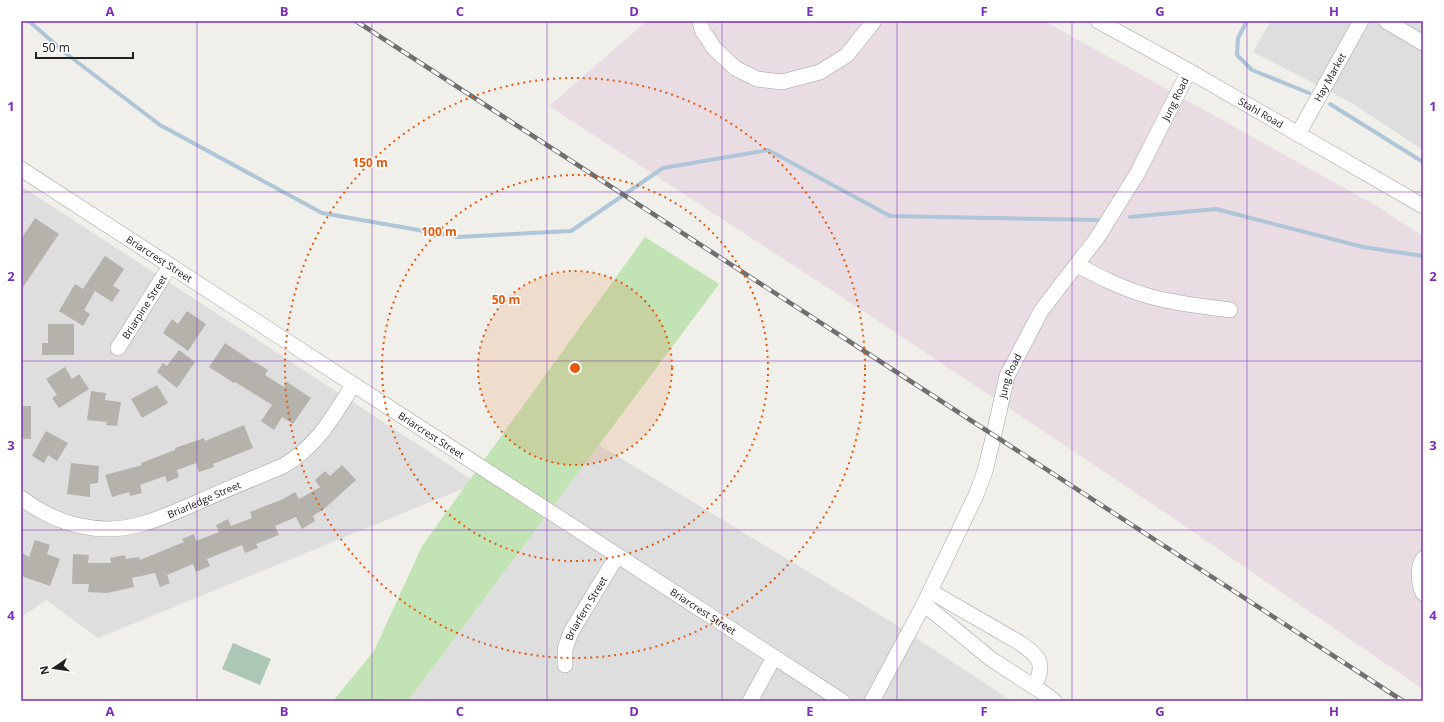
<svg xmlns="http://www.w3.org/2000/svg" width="1444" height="722" font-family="'Open Sans',sans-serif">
	<rect width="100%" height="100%" fill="#f0efe9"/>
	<g fill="#dfdede">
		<polygon points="1271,21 1423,21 1423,150 1350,102 1253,52"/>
		<polygon points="21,186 477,483 98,638 46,600 23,616 21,614"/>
		<polygon points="599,445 893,623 1012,701 408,701"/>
	</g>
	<polygon fill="#e9dce3" points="647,21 1044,21 1375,205 1423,236 1423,689 1148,501 877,320 549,106"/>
	<polygon fill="#c2e4b5" points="645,237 719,284 408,701 333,701 374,651 422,546"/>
	<polygon fill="#acc7b6" points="233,643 271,659 260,685 222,669"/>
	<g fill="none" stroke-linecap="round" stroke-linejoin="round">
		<g stroke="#afc6d9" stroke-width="4">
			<polyline points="29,21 64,52 160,125 322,213 458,237 571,231 663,168 768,150 890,216 1100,220"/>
			<polyline points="1247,21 1238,38 1237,55 1252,70 1309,93"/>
			<polyline points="1330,104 1423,162"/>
			<polyline points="1130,217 1216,209 1363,247 1423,256"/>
		</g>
	</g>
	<g fill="#b5b2ac">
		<polygon points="35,218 59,234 21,290 21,239"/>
		<polygon points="105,256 124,269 113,286 120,290 112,302 95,291 84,310 90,314 83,326 59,311 75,284 83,289"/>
		<polygon points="187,311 206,324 188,351 163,333 172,319 178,324"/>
		<polygon points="48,324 74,324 74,355 42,355 42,343 48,343"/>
		<polygon points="225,343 255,363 255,362 268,370 265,375 284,387 287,382 311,398 293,424 282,417 274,430 261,421 272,405 235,382 234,383 209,367"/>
		<polygon points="179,350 195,362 177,388 157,372 163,363 167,366"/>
		<polygon points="65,367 72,379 79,374 89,389 59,408 52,398 57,395 46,379"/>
		<polygon points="157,385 168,403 142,418 131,399"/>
		<polygon points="91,391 106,393 105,400 121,402 117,426 106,425 107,422 87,420"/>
		<rect x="21" y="406" width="10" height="33"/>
		<polygon points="244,425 253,448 213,464 214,467 199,472 196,463 177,470 179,477 167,482 165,476 140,485 142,493 130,496 129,492 112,497 105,475 142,465 141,463 175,450 175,448 204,438 205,441"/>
		<polygon points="46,431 68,443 57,461 48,455 44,463 32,456"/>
		<polygon points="71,463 99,466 98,483 90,484 90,497 67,494"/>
		<polygon points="342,465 356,480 324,509 313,516 315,521 302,529 296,517 275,526 279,535 256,544 258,548 245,553 242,545 207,559 210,566 196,572 193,564 167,575 170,583 160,587 155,573 132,578 134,587 107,593 88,592 89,584 72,584 73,554 89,555 88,563 111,563 110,558 125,555 126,559 139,557 140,560 184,542 182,539 194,534 196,541 219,532 216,525 228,519 231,526 252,518 250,512 283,499 295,492 299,499 320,487 315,480 325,471 330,476"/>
		<polygon points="35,540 50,545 47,554 60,559 50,586 21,576 21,552 29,557"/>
	</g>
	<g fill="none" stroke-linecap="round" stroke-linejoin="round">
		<defs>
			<g id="minor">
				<polyline points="700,21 702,30 714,48 735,68 757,79 782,82 820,72 847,55 874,21"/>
				<path id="s1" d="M 1098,21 L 1189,71 L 1423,206"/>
				<polyline points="1386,21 1423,43"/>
				<path id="s2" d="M 1298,134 L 1361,21"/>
				<path id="s3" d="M 21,169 L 842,701"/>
				<path d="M 1077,265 C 1098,276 1119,287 1142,294 C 1169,303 1202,306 1230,310"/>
				<path id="s4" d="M 118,348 L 170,266"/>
				<path id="s5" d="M 21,498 C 57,525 101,537 145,523 C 162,518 179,510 196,503 C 225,490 254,478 283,466 C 317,446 333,417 353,385"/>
				<path d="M 1423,559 C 1417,567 1419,584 1423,593"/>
				<path d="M 930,591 L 1020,643 C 1040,657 1046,664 1034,687"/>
				<polyline points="924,604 991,659 1048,696 1054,701"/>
				<path id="s6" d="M 565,665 L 565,649 L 571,632 L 617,556"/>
				<polyline points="750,701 774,657"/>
				<path id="s7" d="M 872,701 L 924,604 L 976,495 L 985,471 L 994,434 L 1007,376 L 1041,311 L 1097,238 L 1137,174 L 1189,71"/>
			</g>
		</defs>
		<use href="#minor" stroke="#a2a2a2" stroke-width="16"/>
		<use href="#minor" stroke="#fff" stroke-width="15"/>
		<defs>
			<path id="rail" d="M 356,21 C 705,248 1054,474 1403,701"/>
		</defs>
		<use href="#rail" stroke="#6f6f6f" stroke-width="4.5"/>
		<use href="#rail" stroke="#fff" stroke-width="3" stroke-dasharray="9" stroke-linecap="butt"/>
	</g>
	<path fill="none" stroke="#7b2cbf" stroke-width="1" stroke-opacity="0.55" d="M 197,21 L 197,701M 372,21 L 372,701M 547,21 L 547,701M 722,21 L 722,701M 897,21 L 897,701M 1072,21 L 1072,701M 1247,21 L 1247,701M 21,192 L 1423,192M 21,361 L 1423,361M 21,530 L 1423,530"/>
	<circle cx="575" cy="368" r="97" fill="#e8590c" fill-opacity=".12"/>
	<g fill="none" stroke="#e8590c" stroke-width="2" stroke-dasharray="2 4">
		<circle cx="575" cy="368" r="97"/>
		<circle cx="575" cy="368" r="193"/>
		<circle cx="575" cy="368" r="290"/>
	</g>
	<g text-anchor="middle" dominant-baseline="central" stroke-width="3" stroke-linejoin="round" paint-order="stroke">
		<g font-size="10" fill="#212121" stroke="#fff">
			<text stroke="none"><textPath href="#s2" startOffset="65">Hay Market</textPath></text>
			<text stroke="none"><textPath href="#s7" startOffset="679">Jung Road</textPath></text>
			<text stroke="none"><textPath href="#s1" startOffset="187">Stahl Road</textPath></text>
			<text stroke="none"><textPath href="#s3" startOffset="165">Briarcrest Street</textPath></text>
			<text stroke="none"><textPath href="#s4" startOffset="49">Briarpine Street</textPath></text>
			<text stroke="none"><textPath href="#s7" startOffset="355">Jung Road</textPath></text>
			<text stroke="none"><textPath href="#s3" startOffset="489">Briarcrest Street</textPath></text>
			<text stroke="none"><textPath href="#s5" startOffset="195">Briarledge Street</textPath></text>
			<text stroke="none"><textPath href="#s6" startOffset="62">Briarfern Street</textPath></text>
			<text stroke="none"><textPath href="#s3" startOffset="813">Briarcrest Street</textPath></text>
		</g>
	</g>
	<circle cx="575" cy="368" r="6" fill="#e8590c" stroke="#fff" stroke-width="2"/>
	<g font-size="12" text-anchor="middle" font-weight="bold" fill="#e8590c" stroke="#fff" stroke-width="3" stroke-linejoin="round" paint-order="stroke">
		<text x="370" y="167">150 m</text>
		<text x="439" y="236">100 m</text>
		<text x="506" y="304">50 m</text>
	</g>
	<rect width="1444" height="722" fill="none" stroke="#ffffff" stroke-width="44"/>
	<g transform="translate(54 668) rotate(257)" stroke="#ffffff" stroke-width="3" paint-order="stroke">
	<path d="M0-3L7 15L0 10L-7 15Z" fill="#212121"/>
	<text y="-6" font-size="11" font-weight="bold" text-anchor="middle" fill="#212121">N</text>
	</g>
	<path d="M36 52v6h97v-6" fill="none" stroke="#212121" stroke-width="2"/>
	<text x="42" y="52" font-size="12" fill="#212121" stroke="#ffffff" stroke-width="3" paint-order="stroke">50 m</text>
	<rect x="22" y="22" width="1400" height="678" fill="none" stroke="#7b2cbf" stroke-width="1.5"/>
	<g font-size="13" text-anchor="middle" font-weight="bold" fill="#7b2cbf">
		<text x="110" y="16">A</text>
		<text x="284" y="16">B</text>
		<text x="460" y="16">C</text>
		<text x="634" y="16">D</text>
		<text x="810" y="16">E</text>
		<text x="984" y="16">F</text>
		<text x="1160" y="16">G</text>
		<text x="1334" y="16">H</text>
		<text x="11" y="111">1</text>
		<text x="1433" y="111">1</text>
		<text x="11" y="281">2</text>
		<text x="1433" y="281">2</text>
		<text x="11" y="450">3</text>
		<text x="1433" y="450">3</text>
		<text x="11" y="620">4</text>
		<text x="1433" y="620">4</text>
		<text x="110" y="716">A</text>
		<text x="284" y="716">B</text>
		<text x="460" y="716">C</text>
		<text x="634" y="716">D</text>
		<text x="810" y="716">E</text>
		<text x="984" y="716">F</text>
		<text x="1160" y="716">G</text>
		<text x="1334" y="716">H</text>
	</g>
</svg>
